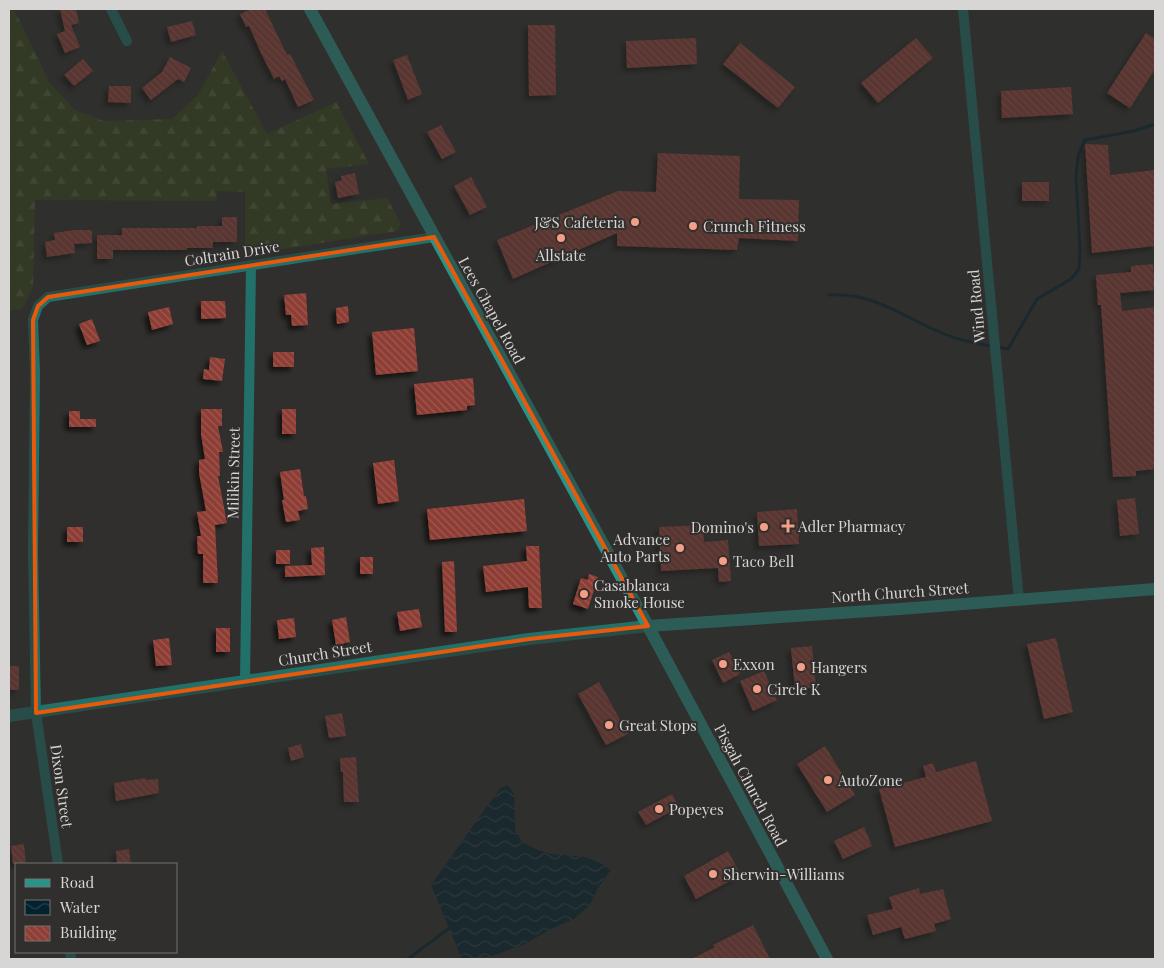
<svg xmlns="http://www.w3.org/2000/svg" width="1164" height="968" font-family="'Playfair Display',serif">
	<defs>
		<pattern id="forest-firs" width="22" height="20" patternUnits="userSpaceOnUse" patternTransform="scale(1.25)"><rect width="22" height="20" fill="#37481c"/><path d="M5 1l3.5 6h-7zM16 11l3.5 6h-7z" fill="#53623c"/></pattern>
		<pattern id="water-waves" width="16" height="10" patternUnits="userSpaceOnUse" patternTransform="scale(1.25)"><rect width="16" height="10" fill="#02222f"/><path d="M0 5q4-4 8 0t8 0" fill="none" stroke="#26414c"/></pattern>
		<pattern id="building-back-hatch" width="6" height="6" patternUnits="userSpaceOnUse" patternTransform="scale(1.25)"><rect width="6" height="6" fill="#8e3e35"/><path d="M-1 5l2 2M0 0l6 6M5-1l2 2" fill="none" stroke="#9d5951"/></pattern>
		<filter id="shadow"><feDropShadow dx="-4" dy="4" stdDeviation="2.5" flood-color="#0009"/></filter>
	</defs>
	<rect width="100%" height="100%" fill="#302f2d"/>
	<polygon fill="url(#forest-firs)" points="9,9 14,9 49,82 75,110 104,121 172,119 198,95 222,51 267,134 336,102 369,164 326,169 331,204 387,198 401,224 397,231 245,255 245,192 217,191 216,201 35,200 33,288 22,309 9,311"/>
	<polygon fill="url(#water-waves)" points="508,785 514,794 515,830 522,842 538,850 552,854 585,857 607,866 611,870 598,888 589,906 574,919 549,930 523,945 492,956 462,959 431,885 487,806 501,788"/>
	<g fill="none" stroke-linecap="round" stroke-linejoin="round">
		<g stroke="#02222f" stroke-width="3">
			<path d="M 829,295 C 877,291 912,324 955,338 C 972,343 991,346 1008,349 L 1037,299 L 1071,279 L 1079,269 L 1080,250 L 1076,177 L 1078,156 L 1085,140 L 1134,131 L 1155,124"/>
			<polyline points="408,959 452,926"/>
		</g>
	</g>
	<g fill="url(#building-back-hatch)" filter="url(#shadow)">
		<polygon points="60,9 76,9 79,23 71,25 80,47 65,53 57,34 65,31"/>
		<polygon points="251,9 265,9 287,55 290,54 314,100 298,107 285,79 282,81 279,76 274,79 261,53 249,26 246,27 240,14"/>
		<polygon points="192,21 196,35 171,42 167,27"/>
		<polygon points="528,25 555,25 556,95 529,96"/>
		<polygon points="1146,33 1155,39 1155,69 1130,108 1107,93"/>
		<polygon points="696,38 697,64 627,68 626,41"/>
		<polygon points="916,38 933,58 878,103 861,83"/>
		<polygon points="740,43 795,87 778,108 723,64"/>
		<polygon points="407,55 422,94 408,100 393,60"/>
		<polygon points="170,57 191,68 184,82 178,79 151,100 142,88 162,72"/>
		<polygon points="83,59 93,71 74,86 64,75"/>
		<polygon points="109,86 131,86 131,103 108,102"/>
		<polygon points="1071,87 1073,114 1002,118 1001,91"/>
		<polygon points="441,125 456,152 442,159 427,132"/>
		<polygon points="1085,144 1108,145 1110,175 1155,170 1155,246 1092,253"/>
		<polygon points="658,153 740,156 739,199 799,200 798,241 739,238 737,250 617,246 617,233 513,279 497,240 618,191 656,192"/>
		<polygon points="355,173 359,194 338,198 335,182 342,180 341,176"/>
		<polygon points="471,177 487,207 470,215 454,186"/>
		<rect x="1022" y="182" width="27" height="19"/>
		<polygon points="222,217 237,217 237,242 213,242 213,248 187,248 187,250 113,250 113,259 97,259 97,235 122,235 122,228 197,228 197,226 222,226"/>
		<polygon points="74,230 92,230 92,243 74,244 75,253 47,257 45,242 55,240 54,233"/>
		<polygon points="1153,264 1155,290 1120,293 1122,311 1155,307 1155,469 1136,471 1136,476 1113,477 1101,305 1098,305 1096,275 1131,272 1131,266"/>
		<polygon points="306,293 308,325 292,326 291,315 286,315 284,295"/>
		<polygon points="201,301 225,301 226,318 201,319"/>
		<polygon points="348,306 349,322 337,324 336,308"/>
		<polygon points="169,307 173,324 152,330 148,312"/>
		<polygon points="92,319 100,341 87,345 79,324"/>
		<polygon points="414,328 418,371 376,375 372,332"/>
		<rect x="273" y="352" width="21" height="15"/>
		<polygon points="210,357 225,359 222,381 203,379 204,369 209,370"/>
		<polygon points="473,378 475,405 467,406 467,410 417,415 414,384"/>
		<polygon points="201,409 222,409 222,426 218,426 223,452 219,452 220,476 218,476 227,523 215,525 218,583 203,583 203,554 198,554 197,536 201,536 197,512 206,511 199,473 199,460 205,459 201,434"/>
		<rect x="282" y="409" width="14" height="25"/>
		<polygon points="69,411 80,411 80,419 96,419 96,427 69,427"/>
		<polygon points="394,460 399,501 378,504 373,463"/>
		<polygon points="300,469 304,496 306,496 308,509 298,511 300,520 286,522 282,500 284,500 280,472"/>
		<polygon points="1135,498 1139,534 1120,536 1117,500"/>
		<polygon points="524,499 527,531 430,540 427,509"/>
		<polygon points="797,509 799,544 759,546 757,512"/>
		<polygon points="703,525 704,542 728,540 731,581 719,582 718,568 661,571 659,527"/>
		<rect x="67" y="527" width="16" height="15"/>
		<polygon points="526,546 539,546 542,608 529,608 528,587 486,592 483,566 527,561"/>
		<polygon points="324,547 325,575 285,577 285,566 312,565 311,548"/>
		<rect x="276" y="550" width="14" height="14"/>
		<rect x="360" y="557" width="13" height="17"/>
		<polygon points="454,561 457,632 445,632 442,562"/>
		<polygon points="589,574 598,577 588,609 573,604 581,578 588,580"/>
		<polygon points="419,609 422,627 400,631 397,612"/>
		<polygon points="346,617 350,642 336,645 332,620"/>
		<polygon points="294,618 296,637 279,639 277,620"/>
		<rect x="216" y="628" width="14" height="24"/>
		<polygon points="169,638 172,665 156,666 153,640"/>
		<polygon points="1056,638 1073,712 1044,719 1027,644"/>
		<polygon points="812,646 816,687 795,689 791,648"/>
		<polygon points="729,652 740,674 723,683 712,660"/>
		<rect x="9" y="666" width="10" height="24"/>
		<polygon points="764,671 777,700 753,711 740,681"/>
		<polygon points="599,682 628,734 606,745 578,694"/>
		<polygon points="342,713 346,736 329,738 325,716"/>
		<polygon points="301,744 304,757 291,761 288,748"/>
		<polygon points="825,746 855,795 827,812 797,764"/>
		<polygon points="356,757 359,802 344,802 343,772 341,772 340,758"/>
		<polygon points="976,761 992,821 895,847 879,789 926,777 923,766 933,763 936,772"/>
		<polygon points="146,778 146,780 158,779 159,793 116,801 114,783"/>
		<polygon points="672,794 679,807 646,825 638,812"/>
		<polygon points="864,827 872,846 843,859 834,841"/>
		<polygon points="24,844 26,864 13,864 11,846"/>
		<polygon points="129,849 131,864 117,864 116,851"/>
		<polygon points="728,851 741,875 696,899 684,876"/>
		<polygon points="919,888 920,894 943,889 951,919 934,924 936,931 905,939 901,927 873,935 867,915 893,909 889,897"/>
		<polygon points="753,925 770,959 692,959 715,947 713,945"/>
	</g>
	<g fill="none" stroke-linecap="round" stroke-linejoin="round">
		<g stroke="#21716a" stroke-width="10">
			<polyline points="111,9 127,41"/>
			<polyline points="963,9 1019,600"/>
			<polyline points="245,681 251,265"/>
			<polyline points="58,864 36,713 33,552 35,373 33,320 38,306 48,297 434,237"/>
			<polyline points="70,952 71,959"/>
		</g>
		<polyline stroke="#21716a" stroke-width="12" points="9,716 529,639 648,626"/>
		<g stroke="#2b9288" stroke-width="12">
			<polyline points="310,9 648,626 827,959"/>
			<polyline points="648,626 900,609 1155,589"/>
		</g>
	</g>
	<path d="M0 0H1164V968H0ZM 434,237 L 648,626 L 529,639 L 36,713 L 33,320 L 38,306 L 48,297 Z" fill="#302f2d" fill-opacity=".55" fill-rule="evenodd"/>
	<path fill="none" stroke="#e8590c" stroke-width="4" stroke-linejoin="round" d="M 434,237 L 648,626 L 529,639 L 36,713 L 33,320 L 38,306 L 48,297 Z"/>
	<g fill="#f49e87" stroke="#302f2d" stroke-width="2">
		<circle cx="635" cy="222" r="5"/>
		<circle cx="693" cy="226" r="5"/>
		<circle cx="561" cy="238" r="5"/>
		<path d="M785.5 518.5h5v5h5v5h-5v5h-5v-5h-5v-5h5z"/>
		<circle cx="764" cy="527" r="5"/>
		<circle cx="680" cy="548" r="5"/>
		<circle cx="723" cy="561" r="5"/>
		<circle cx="584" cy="594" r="5"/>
		<circle cx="723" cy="664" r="5"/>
		<circle cx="801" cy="667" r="5"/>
		<circle cx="757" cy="689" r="5"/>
		<circle cx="609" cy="725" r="5"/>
		<circle cx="828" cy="780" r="5"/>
		<circle cx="659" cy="809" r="5"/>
		<circle cx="713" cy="874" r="5"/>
	</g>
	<g text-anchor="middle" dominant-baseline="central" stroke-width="4" stroke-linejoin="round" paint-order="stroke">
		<g font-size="15" fill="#d7d6d5" stroke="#302f2d" text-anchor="start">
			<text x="625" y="222" text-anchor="end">J&amp;S Cafeteria</text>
			<text x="703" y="226">Crunch Fitness</text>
			<text x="561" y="255" text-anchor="middle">Allstate</text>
			<text x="798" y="526">Adler Pharmacy</text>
			<text x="754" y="527" text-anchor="end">Domino's</text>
			<text x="670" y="539" text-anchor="end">Advance<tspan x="670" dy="17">Auto Parts</tspan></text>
			<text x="733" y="561">Taco Bell</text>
			<text x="594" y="585">Casablanca<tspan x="594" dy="17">Smoke House</tspan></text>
			<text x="733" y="664">Exxon</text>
			<text x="811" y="667">Hangers</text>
			<text x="767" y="689">Circle K</text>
			<text x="619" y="725">Great Stops</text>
			<text x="838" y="780">AutoZone</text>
			<text x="669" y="809">Popeyes</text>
			<text x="723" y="874">Sherwin-Williams</text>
		</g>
		<g font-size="15" fill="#d7d6d5" stroke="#302f2d">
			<text transform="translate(232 253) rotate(-9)">Coltrain Drive</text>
			<text transform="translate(976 306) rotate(-95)">Wind Road</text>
			<text transform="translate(492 310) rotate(61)">Lees Chapel Road</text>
			<text transform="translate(233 473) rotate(-89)">Milikin Street</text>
			<text transform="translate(900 592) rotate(-4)">North Church Street</text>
			<text transform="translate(325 653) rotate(-9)">Church Street</text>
			<text transform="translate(751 785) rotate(62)">Pisgah Church Road</text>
			<text transform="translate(62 786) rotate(82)">Dixon Street</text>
		</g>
	</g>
	<rect width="1164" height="968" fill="none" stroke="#d7d6d5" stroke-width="20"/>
	<rect x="15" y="863" width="162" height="90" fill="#302f2d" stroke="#737270"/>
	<rect x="25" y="879" width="25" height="8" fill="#2b9288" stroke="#737270"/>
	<text x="60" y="888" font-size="15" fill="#d7d6d5">Road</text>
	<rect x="25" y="900" width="25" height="15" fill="url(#water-waves)" stroke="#737270"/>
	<text x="60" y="913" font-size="15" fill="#d7d6d5">Water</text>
	<rect x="25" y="926" width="25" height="15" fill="url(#building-back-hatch)" stroke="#737270"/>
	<text x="60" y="938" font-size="15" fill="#d7d6d5">Building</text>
</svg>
